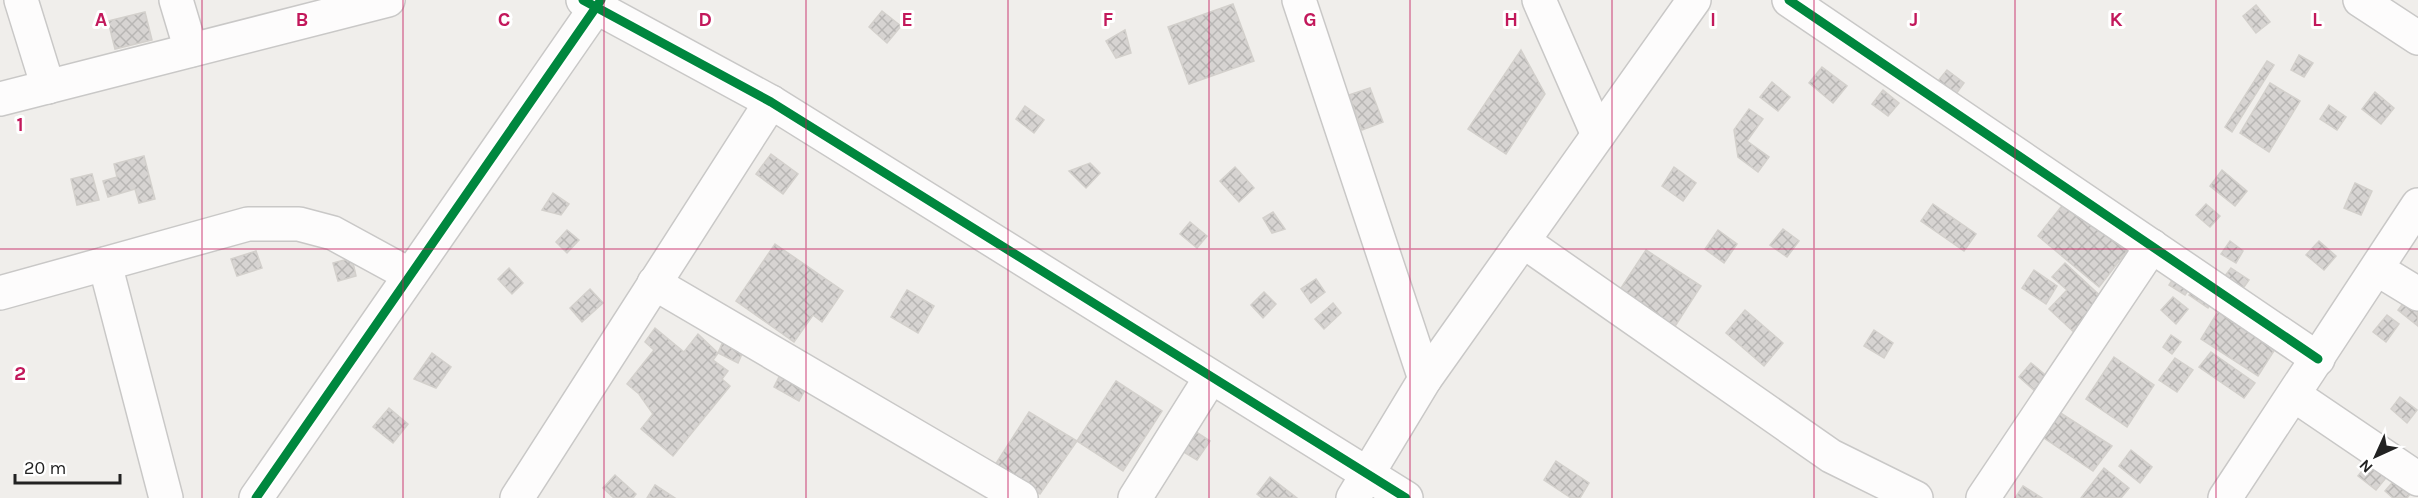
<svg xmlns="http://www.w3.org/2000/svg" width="2418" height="498" font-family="Karla,sans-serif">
	<defs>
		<pattern id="building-cross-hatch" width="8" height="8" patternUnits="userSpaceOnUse" patternTransform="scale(1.5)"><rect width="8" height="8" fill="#d7d4d2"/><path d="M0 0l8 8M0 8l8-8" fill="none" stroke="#b8b6b4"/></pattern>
	</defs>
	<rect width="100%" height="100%" fill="#f0eeeb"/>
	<g fill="url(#building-cross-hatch)" stroke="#d3d0cc" stroke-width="1.5">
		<polygon points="1233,4 1254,61 1189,84 1168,27"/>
		<polygon points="2256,5 2270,22 2256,33 2243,16"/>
		<polygon points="882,11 901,26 887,43 869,27"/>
		<polygon points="145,12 152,40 115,49 108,21"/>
		<polygon points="1125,30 1131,53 1116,58 1106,41"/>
		<polygon points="1521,50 1545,94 1506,154 1468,129"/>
		<polygon points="2299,55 2313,63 2304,77 2291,70"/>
		<polygon points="2267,61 2274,65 2232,132 2225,127"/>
		<polygon points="1822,67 1847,86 1833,103 1809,83"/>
		<polygon points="1947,70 1964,83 1956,94 1938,81"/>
		<polygon points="1772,82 1790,97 1778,111 1760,97"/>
		<polygon points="2270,83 2300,101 2269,152 2240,133"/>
		<polygon points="1370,88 1383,122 1362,130 1349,95"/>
		<polygon points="1883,90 1899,103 1888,116 1872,104"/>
		<polygon points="2375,92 2394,108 2381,124 2362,109"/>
		<polygon points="2329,105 2346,117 2337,130 2320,119"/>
		<polygon points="1025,106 1044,120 1034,133 1016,119"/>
		<polygon points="1749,109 1763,119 1747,141 1769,157 1758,172 1738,157 1734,130"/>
		<polygon points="771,154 798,174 783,194 756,174"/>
		<polygon points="144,156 155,199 139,203 135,189 108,197 103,181 117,177 114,164"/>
		<polygon points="1090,163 1100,173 1086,188 1069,171"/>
		<polygon points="1235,167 1254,188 1239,202 1220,181"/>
		<polygon points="1674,167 1696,183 1683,201 1662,186"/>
		<polygon points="2222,170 2247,191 2235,206 2210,186"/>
		<polygon points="92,174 99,200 77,205 71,179"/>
		<polygon points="2355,183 2372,191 2361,215 2344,208"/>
		<polygon points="553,193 569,204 561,215 542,210"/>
		<polygon points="2065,202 2127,251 2099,287 2038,236"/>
		<polygon points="1933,204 1976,234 1964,251 1921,221"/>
		<polygon points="2206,204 2220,216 2210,227 2196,215"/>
		<polygon points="1273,212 1285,229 1272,233 1263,218"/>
		<polygon points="1190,222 1207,236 1197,248 1180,234"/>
		<polygon points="1783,229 1799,241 1787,257 1770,245"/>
		<polygon points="567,230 579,240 567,253 556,242"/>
		<polygon points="1718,230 1737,244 1724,263 1705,249"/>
		<polygon points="2230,241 2243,251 2236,263 2221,254"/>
		<polygon points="2319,241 2336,256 2324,270 2306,255"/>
		<polygon points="775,244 843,291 822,322 813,315 794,342 736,301"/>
		<polygon points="1646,250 1701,286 1672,331 1617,294"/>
		<polygon points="256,251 262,268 237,276 231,259"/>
		<polygon points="352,258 356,276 338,281 333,263"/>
		<polygon points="2065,263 2107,302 2077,335 2049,309 2067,290 2052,277"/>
		<polygon points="509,268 523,283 512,294 498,279"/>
		<polygon points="2231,268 2249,280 2239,294 2221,281"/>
		<polygon points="2034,270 2057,286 2046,304 2022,288"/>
		<polygon points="2178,271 2194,282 2185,295 2169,285"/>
		<polygon points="1316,279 1325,292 1311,303 1301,289"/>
		<polygon points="2196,285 2215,297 2208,308 2189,295"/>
		<polygon points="590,289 603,303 582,322 570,308"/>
		<polygon points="907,290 934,306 918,333 891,317"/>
		<polygon points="1264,292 1276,304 1263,318 1251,305"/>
		<polygon points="2173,297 2188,309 2176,324 2161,310"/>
		<polygon points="2408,297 2418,304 2418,326 2398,310"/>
		<polygon points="1333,303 1341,313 1324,329 1315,319"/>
		<polygon points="1745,310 1783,343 1764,366 1726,333"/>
		<polygon points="2219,310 2277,346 2258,376 2201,339"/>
		<polygon points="2387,315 2399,324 2386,342 2373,332"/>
		<polygon points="655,328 684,352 698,334 718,353 713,360 728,371 722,379 730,386 673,456 641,429 653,414 639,394 627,384 654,350 645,342"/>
		<polygon points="1874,330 1893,343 1884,358 1864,346"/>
		<polygon points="2171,335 2181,342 2172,354 2163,347"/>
		<polygon points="725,337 745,347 738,363 718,353"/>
		<polygon points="2211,352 2255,383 2244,398 2199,367"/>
		<polygon points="432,353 451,367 436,388 414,379"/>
		<polygon points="2114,357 2154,385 2127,427 2086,399"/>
		<polygon points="2175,358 2193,370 2177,392 2159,380"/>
		<polygon points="2031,363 2049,378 2036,392 2019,377"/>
		<polygon points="782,371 808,384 799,401 774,387"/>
		<polygon points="1116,381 1162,411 1123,471 1077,441"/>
		<polygon points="2400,397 2417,410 2407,423 2391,409"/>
		<polygon points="389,408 408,424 393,443 373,427"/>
		<polygon points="1029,412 1077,441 1040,494 995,465"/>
		<polygon points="2059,412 2112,446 2093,471 2044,438"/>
		<polygon points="1190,428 1210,441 1197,460 1177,448"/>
		<polygon points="2131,450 2152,467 2140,483 2119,466"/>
		<polygon points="2371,460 2389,474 2376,490 2358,476"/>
		<polygon points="1556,461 1589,483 1580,498 1571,498 1544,480"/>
		<polygon points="2104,468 2129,488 2121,498 2081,498"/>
		<polygon points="615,475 636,494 633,498 614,498 603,488"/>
		<polygon points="2398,476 2414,489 2407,498 2393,498 2385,491"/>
		<polygon points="1270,477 1297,498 1262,498 1257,494"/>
		<polygon points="655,485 675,498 647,498"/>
		<polygon points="2023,486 2042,498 2015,498"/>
	</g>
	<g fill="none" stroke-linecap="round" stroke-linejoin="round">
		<defs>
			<g id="minor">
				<polyline points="21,0 48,87"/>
				<polyline points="176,0 191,50"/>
				<polyline points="583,0 771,102 1406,498"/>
				<polyline points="1299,0 1425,379"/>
				<polyline points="1539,0 1598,135"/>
				<polyline points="1789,0 2318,359"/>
				<polyline points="2360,0 2418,38"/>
				<polyline points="0,99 388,0"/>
				<polyline points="1523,241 1831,456 1916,498"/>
				<polyline points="105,264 166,498"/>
				<polyline points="2377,269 2418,294"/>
				<polyline points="654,283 1021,498"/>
				<polyline points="0,293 248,224 299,224 333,233 410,275"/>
				<polyline points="2294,395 2418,479"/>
				<polyline points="256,498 601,0"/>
				<polyline points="517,498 771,102"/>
				<polyline points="1135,498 1211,377"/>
				<polyline points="1353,498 1425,379 1694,0"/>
				<polyline points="1983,498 2152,246"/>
				<polyline points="2225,498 2418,205"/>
			</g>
		</defs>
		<use href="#minor" stroke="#c9c8c7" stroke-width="36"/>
		<use href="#minor" stroke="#fdfcfc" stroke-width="33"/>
		<defs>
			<g id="cycleway">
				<polyline points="583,0 771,102 1406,498"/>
				<polyline points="1789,0 2318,359"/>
				<polyline points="256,498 601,0"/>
			</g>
		</defs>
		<use href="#cycleway" stroke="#fff" stroke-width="13"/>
		<use href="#cycleway" stroke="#00873e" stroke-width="9"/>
	</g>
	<path fill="none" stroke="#c2185b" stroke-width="1.5" stroke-opacity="0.55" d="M 202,0 L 202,498M 403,0 L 403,498M 604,0 L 604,498M 806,0 L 806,498M 1008,0 L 1008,498M 1209,0 L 1209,498M 1410,0 L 1410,498M 1612,0 L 1612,498M 1814,0 L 1814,498M 2015,0 L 2015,498M 2216,0 L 2216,498M 0,249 L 2418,249"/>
	<g font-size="20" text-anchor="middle" font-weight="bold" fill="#c2185b" stroke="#fff" stroke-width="6" stroke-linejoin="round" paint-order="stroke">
		<text x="101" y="26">A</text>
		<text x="302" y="26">B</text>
		<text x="504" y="26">C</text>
		<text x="705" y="26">D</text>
		<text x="907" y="26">E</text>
		<text x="1108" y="26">F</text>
		<text x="1310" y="26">G</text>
		<text x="1511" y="26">H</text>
		<text x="1713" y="26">I</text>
		<text x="1914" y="26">J</text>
		<text x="2116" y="26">K</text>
		<text x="2317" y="26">L</text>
		<text x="20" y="131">1</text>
		<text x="20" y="380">2</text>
	</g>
	<g transform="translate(2376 456) rotate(225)" stroke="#ffffff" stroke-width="4.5" paint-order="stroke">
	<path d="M0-4.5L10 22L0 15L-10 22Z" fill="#222222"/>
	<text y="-9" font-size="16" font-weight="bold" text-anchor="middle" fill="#222222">N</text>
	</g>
	<path d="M15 474v9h105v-9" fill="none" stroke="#222222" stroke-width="3"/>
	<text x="24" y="474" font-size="18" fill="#222222" stroke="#ffffff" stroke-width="4.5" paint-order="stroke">20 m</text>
</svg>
